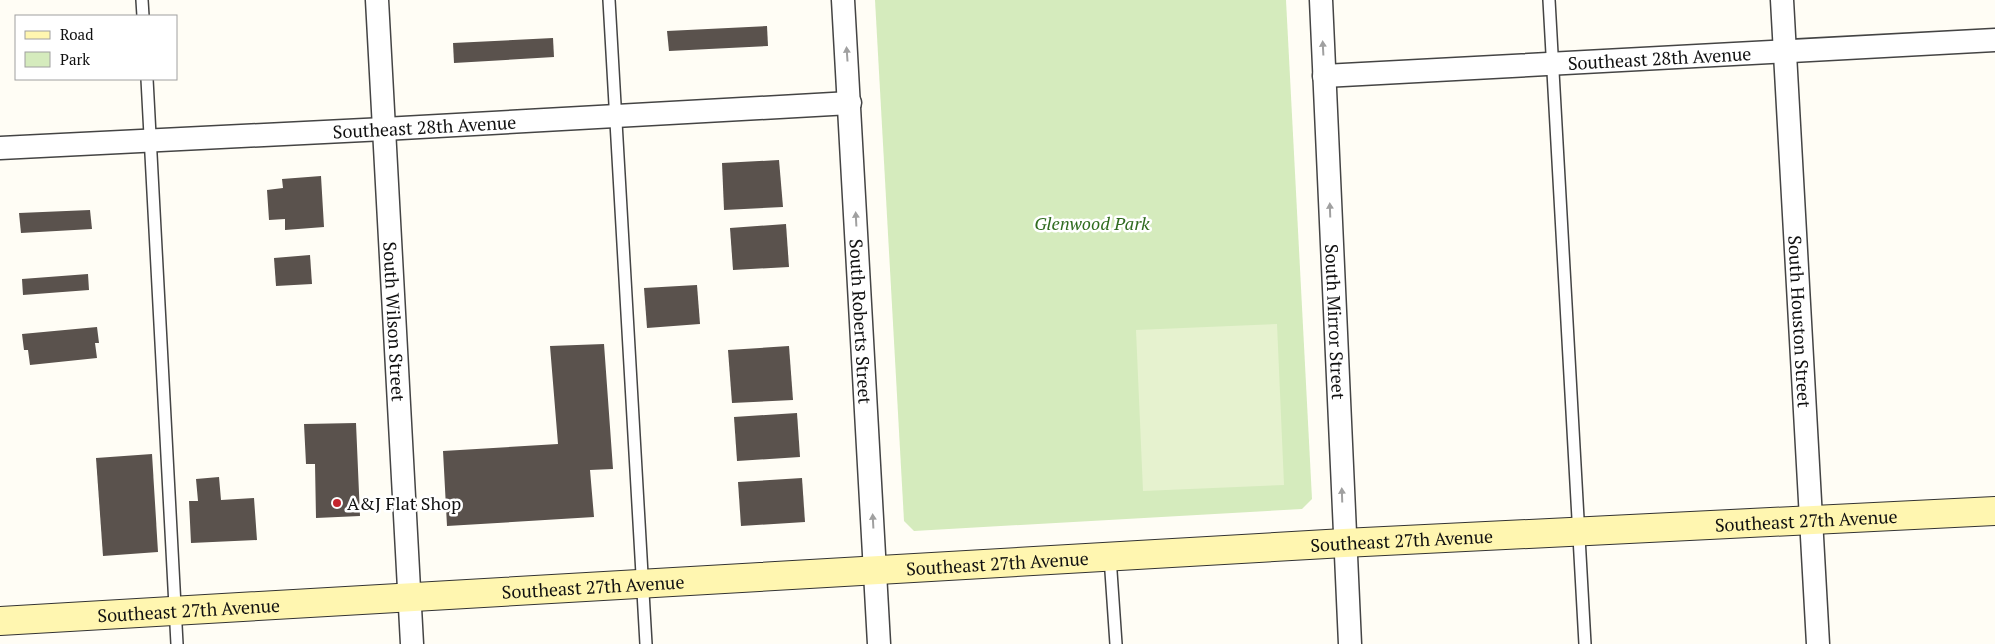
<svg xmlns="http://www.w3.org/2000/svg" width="1995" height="644" font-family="'PT Serif',serif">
	<rect width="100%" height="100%" fill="#fffdf5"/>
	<polygon fill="#d5ebbd" points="875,0 1286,0 1312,499 1302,509 914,531 904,521"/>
	<polygon fill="#e6f2cf" points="1277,324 1284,485 1143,491 1136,330"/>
	<g fill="#5a524d">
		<polygon points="767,26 768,46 669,51 667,31"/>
		<polygon points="553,38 554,57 454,63 453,43"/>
		<polygon points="779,160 783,207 724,210 722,163"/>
		<polygon points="321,176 324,227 285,230 285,219 269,220 267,190 283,188 282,179"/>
		<polygon points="90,210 92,229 21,233 19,213"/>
		<polygon points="786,224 789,267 733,270 730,228"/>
		<polygon points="310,255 312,284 276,286 274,258"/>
		<polygon points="88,274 89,290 23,295 22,279"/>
		<polygon points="697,285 700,324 647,328 644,288"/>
		<polygon points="97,327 99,343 95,343 97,358 30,365 28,350 24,350 22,334"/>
		<polygon points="604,344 613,469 590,470 594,517 447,526 443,451 558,444 550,346"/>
		<polygon points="789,346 793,400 732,403 728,350"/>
		<polygon points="797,413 800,457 737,461 734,417"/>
		<polygon points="356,423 360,516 316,518 315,464 306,464 304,424"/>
		<polygon points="152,454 158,552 103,556 96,458"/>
		<polygon points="219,477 221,500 254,498 257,540 191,543 189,501 198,501 196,479"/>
		<polygon points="802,478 805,522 741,526 738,482"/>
	</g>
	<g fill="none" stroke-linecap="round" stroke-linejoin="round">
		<defs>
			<g id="service">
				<polyline points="142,0 143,16"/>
				<polyline points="609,0 646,644"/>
				<polyline points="1549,0 1585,644"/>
				<polyline points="147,79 177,644"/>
				<polyline points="1110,557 1116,644"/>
			</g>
			<g id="minor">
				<path id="s1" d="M 377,0 L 412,644"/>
				<path id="s2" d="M 843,0 L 879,644"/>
				<path id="s3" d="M 1321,0 L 1350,644"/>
				<path id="s4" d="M 1782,0 L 1818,644"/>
				<path id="s5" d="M 1324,76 L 1995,40"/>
				<path id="s6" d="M 0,148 L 384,129 L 850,103"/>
			</g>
			<g id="secondary">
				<path id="s7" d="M 0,621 L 1344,543 L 1995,511"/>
			</g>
		</defs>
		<use href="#service" stroke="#444" stroke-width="14"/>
		<use href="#minor" stroke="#444" stroke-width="25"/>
		<use href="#secondary" stroke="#333" stroke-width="30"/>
		<use href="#service" stroke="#fff" stroke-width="11"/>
		<use href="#minor" stroke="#fff" stroke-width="22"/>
		<use href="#secondary" stroke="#fff6b0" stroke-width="28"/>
	</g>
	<defs><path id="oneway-solid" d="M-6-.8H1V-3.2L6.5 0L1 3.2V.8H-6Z" transform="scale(1.25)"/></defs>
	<g fill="#a0a0a0">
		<use href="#oneway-solid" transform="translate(1323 48) rotate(-93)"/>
		<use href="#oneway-solid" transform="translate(847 54) rotate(-94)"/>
		<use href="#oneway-solid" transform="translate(1330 210) rotate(-92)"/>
		<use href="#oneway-solid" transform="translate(856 219) rotate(-93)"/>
		<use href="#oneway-solid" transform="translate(1342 495) rotate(-92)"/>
		<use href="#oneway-solid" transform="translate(873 521) rotate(-93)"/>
	</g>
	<circle fill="#c4262e" stroke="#fff" stroke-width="2" cx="337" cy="503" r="5"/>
	<g text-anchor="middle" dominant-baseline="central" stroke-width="5" stroke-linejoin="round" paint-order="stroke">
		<g font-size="18" fill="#111" stroke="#fff">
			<text stroke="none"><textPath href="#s5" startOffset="336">Southeast 28th Avenue</textPath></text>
			<text stroke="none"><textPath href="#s6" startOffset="425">Southeast 28th Avenue</textPath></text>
			<text stroke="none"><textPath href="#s1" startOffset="322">South Wilson Street</textPath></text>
			<text stroke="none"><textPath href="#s2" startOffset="322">South Roberts Street</textPath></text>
			<text stroke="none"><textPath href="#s3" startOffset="322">South Mirror Street</textPath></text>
			<text stroke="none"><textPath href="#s4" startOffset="322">South Houston Street</textPath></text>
			<text stroke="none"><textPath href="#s7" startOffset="1809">Southeast 27th Avenue</textPath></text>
			<text stroke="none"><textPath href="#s7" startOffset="1404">Southeast 27th Avenue</textPath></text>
			<text stroke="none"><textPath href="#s7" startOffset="999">Southeast 27th Avenue</textPath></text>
			<text stroke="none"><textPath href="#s7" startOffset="594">Southeast 27th Avenue</textPath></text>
			<text stroke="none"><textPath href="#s7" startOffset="189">Southeast 27th Avenue</textPath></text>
		</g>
		<g font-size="18" font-style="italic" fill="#2f6b1f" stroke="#fff">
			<text x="1092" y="223">Glenwood Park</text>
		</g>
		<g font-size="18" fill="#111" stroke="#fff" text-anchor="start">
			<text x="347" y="503">A&amp;J Flat Shop</text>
		</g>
	</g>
	<rect x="15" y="15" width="162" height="65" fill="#ffffff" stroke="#a0a0a0"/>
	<rect x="25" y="31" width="25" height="8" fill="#fff6b0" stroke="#a0a0a0"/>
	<text x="60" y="40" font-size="15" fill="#111111">Road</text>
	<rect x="25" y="52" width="25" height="15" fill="#d5ebbd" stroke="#a0a0a0"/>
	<text x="60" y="65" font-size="15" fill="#111111">Park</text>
</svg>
